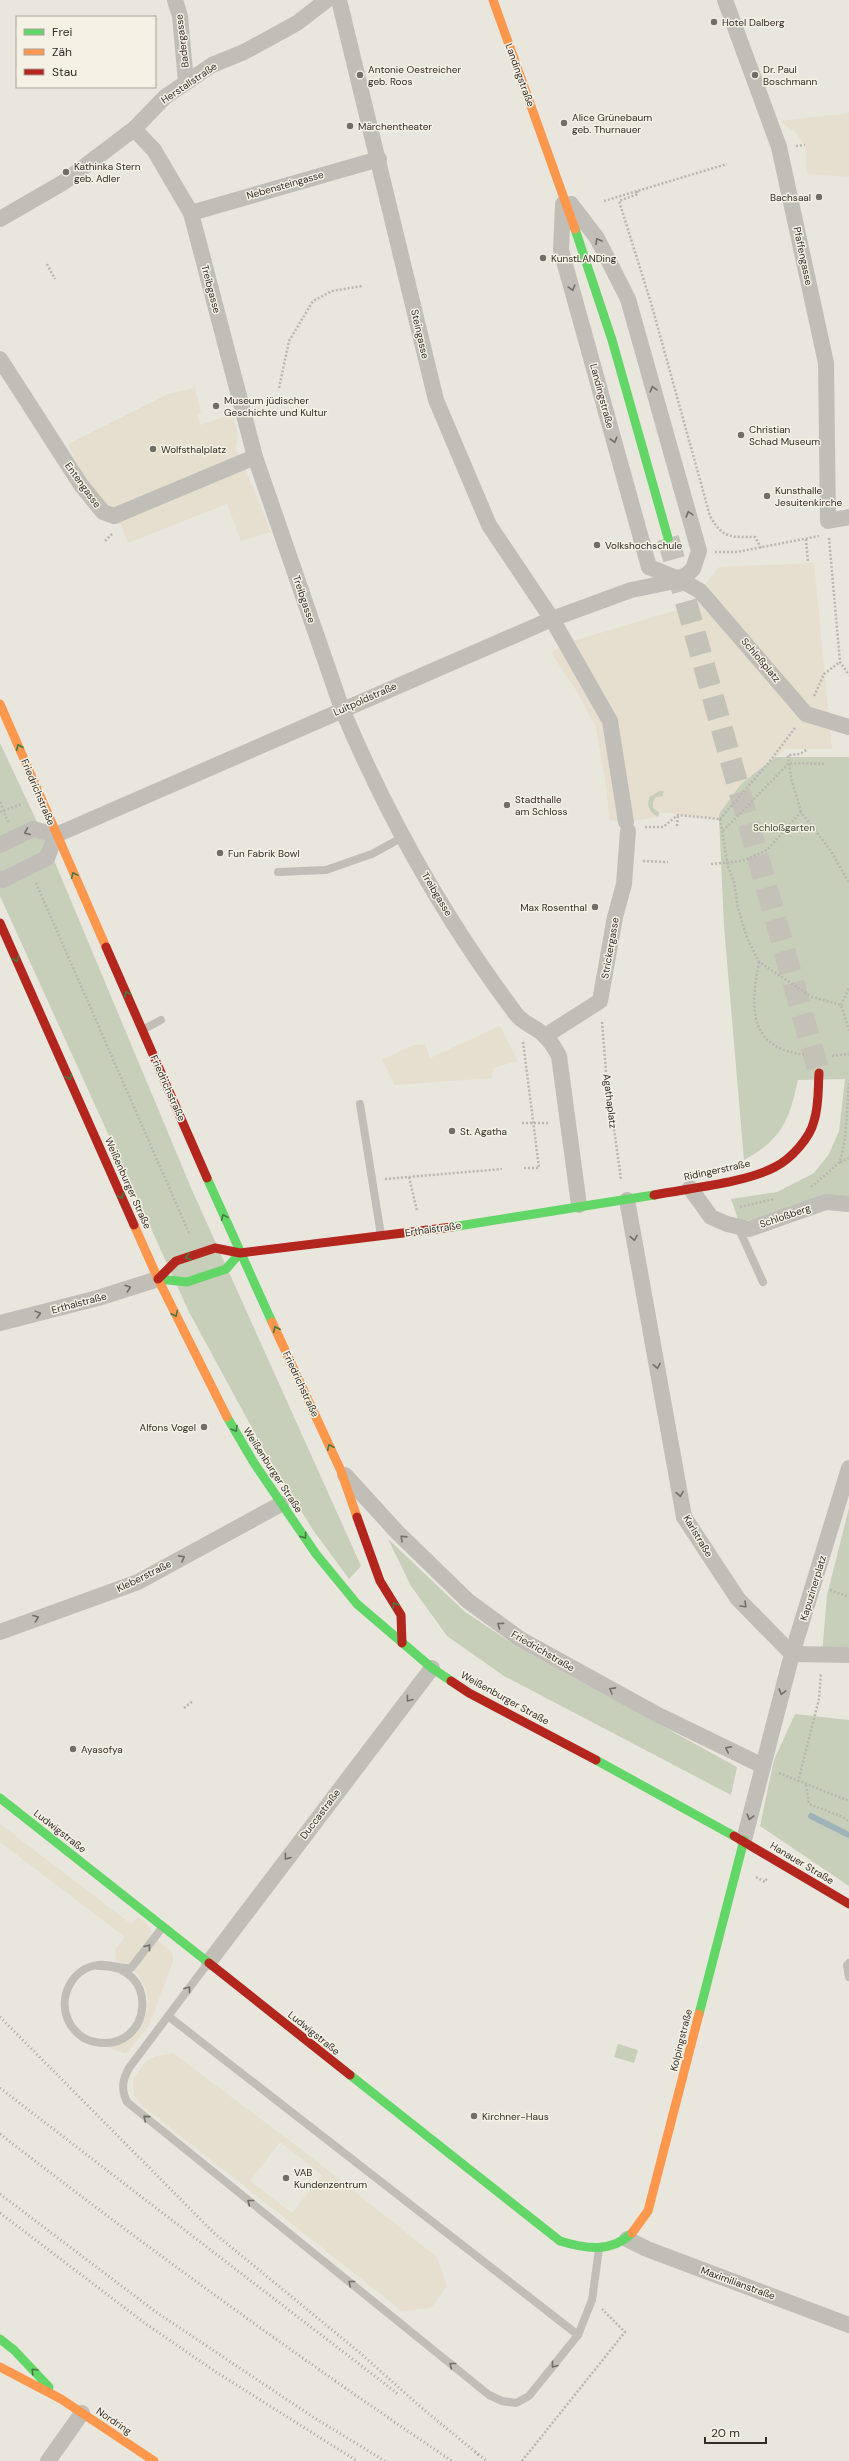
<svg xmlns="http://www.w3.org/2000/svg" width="849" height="2461" font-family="'DM Sans',sans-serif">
	<rect width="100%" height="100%" fill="#e9e6de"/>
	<g fill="#c7ceba">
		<polygon points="0,743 46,841 192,1190 361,1566 349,1579 313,1530 270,1461 189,1312 0,896"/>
		<path d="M 768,757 L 849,757 L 849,1200 L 739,1222 L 731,1199 L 777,1192 L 814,1173 L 829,1154 L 839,1131 L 845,1079 L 798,1080 C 789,1121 782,1139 744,1160 L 724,926 L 718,795 Z"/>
		<path d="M 659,791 L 664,791 L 663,796 L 654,799 L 659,813 L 658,817 C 649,813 646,806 649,797 Z"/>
		<polygon points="849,1508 849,1655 822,1655 827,1595"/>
		<polygon points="388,1539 464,1611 516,1646 737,1767 731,1795 504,1676 447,1636 411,1586"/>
		<polygon points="795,1714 849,1720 849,1886 760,1826 774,1760"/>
		<polygon points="618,2044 638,2050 634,2063 614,2057"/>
	</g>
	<g fill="#e6dfcf" fill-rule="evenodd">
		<polygon points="849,113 849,177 807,174 805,145 796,133 780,121"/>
		<polygon points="195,388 201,413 197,415 200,425 233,414 238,436 236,447 239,457 114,509 106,506 86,481 68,444 168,394"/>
		<polygon points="245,468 271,532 241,541 227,504 128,543 118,518"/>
		<polygon points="814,563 832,749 786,749 741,784 716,818 658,812 653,808 653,802 656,797 663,796 664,791 659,791 649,797 648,805 651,812 658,817 626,822 609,820 607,791 596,727 576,690 551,653 566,643 687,607 719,567"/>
		<polygon points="500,1026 518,1061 493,1068 492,1078 395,1085 382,1060 414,1045 425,1044 430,1058"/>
		<polygon points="0,1824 131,1924 138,1917 147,1924 155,1938 173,1954 173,1962 149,2025 126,2054 107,2047 123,2042 136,2032 146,2015 148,2000 145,1987 138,1975 131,1968 116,1961 115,1949 125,1937 0,1842"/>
		<path d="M 173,2053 L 306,2153 L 437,2257 L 447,2286 L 431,2308 L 402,2311 L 144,2107 L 134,2096 L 133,2079 L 146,2061 L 156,2056 ZM 280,2142 L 322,2175 L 292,2213 L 250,2181 Z"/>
	</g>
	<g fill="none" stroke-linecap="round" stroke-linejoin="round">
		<polyline stroke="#9db3b7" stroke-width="6" points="811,1816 849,1835"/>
		<polyline stroke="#c4c1b9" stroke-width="22" stroke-dasharray="22 11" stroke-linecap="butt" points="668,538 819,1073"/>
		<g stroke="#bab6b0" stroke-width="2.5" stroke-dasharray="2 2" stroke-linecap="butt">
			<polyline points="796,146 805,145"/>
			<path d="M 637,191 L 638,194 L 619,201 L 651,303 L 710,516 C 723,539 731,537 755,537 L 761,548"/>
			<polyline points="604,201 727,164"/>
			<polyline points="47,264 55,279"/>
			<polyline points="279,388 289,341 313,301 332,291 362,286"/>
			<polyline points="829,538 840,662 849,675"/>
			<polyline points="806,539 808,563"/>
			<polyline points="105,541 112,534"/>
			<polyline points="715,552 737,552 819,536"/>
			<polyline points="814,696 824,674 840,662"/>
			<polyline points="0,802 8,822"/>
			<polyline points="0,812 22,804"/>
			<polyline points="801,812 791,778 788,755 800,754 808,749"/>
			<polyline points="720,819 728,867 734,881 738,908 747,938 759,962 812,997 841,1005 849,1030"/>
			<polyline points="720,819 770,761 795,728"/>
			<polyline points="677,826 678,815"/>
			<polyline points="645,827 663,827 678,815 720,819"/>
			<polyline points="723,831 789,763 826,764"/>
			<polyline points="643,861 668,862"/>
			<polyline points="711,864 742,861 767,850 801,812 831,851 849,883"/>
			<polyline points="36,883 189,1233 191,1234"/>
			<path d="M 759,962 C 750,1009 748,1049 807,1055"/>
			<polyline points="841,1005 849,988"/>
			<polyline points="602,1022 606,1072 621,1179"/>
			<polyline points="523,1042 539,1168 524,1168"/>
			<polyline points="832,1056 849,1054"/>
			<polyline points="522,1123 550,1123"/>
			<polyline points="840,1162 849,1158"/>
			<polyline points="409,1177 417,1211"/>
			<polyline points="385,1179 502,1169"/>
			<polyline points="811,1187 840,1162 845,1139 849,1083"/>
			<polyline points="740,1207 774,1199"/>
			<polyline points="830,1590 849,1597"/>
			<polyline points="184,1708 193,1701"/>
			<polyline points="779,1773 849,1801"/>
			<polyline points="798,1782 819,1699 821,1673"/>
			<polyline points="806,1785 809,1804 843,1817 849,1822"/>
			<polyline points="756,1877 765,1882 767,1878"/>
			<polyline points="522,2461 625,2332 602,2309"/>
		</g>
		<g stroke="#c1beb8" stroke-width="8">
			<polyline points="278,872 326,870 372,854 403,837"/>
			<polyline points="144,1029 161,1020"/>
			<polyline points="360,1104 381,1235"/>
			<polyline points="738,1227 763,1282"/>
			<path d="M 208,1963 L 129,2068 C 122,2081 121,2089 127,2102 L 489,2395 L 502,2401 L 516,2403 L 529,2396 L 578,2335 L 592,2300 L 599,2249"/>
			<polyline points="849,1963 847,1965 849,1977"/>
			<path d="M 98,1966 C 162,1963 153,2053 95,2042 C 83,2040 73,2031 68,2020 C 58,1997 72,1968 98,1965 C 109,1963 120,1969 131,1968 L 162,1928"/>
			<polyline points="168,2016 578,2335"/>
		</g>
		<g stroke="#c1beb8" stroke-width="16">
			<polyline points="175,0 180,16 186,82"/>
			<polyline points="339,0 436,400 489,525 552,619 610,721 626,822"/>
			<polyline points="725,0 779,147 826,363 828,521 849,517"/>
			<path d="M 134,129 L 154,150 L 191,213 L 255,457 L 342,709 C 387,816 446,921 516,1014 C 523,1024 537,1027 545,1036 C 551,1041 555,1049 559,1056 L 579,1205"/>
			<polyline points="563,204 561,250 649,567"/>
			<polyline points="191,213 379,159"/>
			<polyline points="0,219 64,182 134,129 165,97 212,65 244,52 297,23 327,0"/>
			<polyline points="0,359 81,485 103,512 114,516 255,457"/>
			<polyline points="649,567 681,580 700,591 806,714 849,727"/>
			<polyline points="0,845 33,829 56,835 552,619 631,590 681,580 693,569 699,551 628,299 597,238 571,204"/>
			<polyline points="0,879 3,880 47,858 56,835"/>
			<polyline points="545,1036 600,1001 615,917 624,884 628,831"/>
			<polyline points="690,1188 711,1217 727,1224 749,1229 826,1202 849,1204"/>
			<polyline points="627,1200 684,1517 738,1599 792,1654"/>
			<polyline points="0,1323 98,1298 158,1279"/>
			<polyline points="345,1475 397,1532 468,1601 520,1639 658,1715 763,1766"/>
			<polyline points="0,1632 138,1582 281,1504"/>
			<polyline points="792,1654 849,1655"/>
			<polyline points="744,1840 792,1654 849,1468"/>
			<polyline points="209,1962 432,1668"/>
			<polyline points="627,2239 647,2249 849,2325"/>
			<polyline points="48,2461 82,2413"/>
		</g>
		<g stroke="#63d668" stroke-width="9">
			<polyline points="575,229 612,340 668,538"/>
			<polyline points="207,1178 272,1322"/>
			<polyline points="452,1227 654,1195"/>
			<polyline points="158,1279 187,1282 226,1269 240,1253"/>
			<polyline points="227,1417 254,1463 316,1554 357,1604 432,1668 451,1681"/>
			<polyline points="596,1760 734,1836"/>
			<polyline points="0,1798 209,1963"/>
			<polyline points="699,2014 744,1840"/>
			<path d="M 350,2075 L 560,2241 C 586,2249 611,2253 632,2233"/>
			<polyline points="0,2339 14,2350 49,2387"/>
		</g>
		<g stroke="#ff974d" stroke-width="9">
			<polyline points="493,0 575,229"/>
			<polyline points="0,704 106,947"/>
			<polyline points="134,1225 158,1279 227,1417"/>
			<polyline points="272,1322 341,1471 357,1517"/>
			<polyline points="632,2233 648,2211 699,2014"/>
			<polyline points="0,2367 61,2399 154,2461"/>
		</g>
		<g stroke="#b3261e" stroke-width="9">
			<polyline points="0,923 134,1225"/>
			<polyline points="106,947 207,1178"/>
			<path d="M 654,1195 C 689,1188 745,1183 775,1167 C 791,1159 810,1138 814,1121 C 819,1106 818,1089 819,1073"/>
			<polyline points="158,1279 176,1261 215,1248 240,1253 452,1227"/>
			<polyline points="357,1517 380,1581 401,1615 402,1643"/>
			<polyline points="451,1681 469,1693 596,1760"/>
			<polyline points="734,1836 849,1904"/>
			<polyline points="209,1963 350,2075"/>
		</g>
		<g stroke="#a9a6a2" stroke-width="3" stroke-dasharray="1 3" stroke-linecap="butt">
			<polyline points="0,2017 214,2233 359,2352 423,2409 479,2455"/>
			<polyline points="0,2088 398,2394"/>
			<path d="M 0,2134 C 147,2248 298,2357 452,2461"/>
			<polyline points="0,2194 156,2312 313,2417 385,2461"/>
			<polyline points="0,2213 146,2324 216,2372 357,2461"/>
			<polyline points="475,2452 487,2461"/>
		</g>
	</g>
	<defs><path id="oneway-chevron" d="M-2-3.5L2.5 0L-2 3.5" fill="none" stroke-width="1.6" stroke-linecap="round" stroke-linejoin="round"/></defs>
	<g stroke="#726e68">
		<use href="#oneway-chevron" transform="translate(598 241) rotate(-120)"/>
		<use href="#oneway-chevron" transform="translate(572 288) rotate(75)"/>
		<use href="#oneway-chevron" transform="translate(653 389) rotate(-106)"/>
		<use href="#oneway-chevron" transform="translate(614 440) rotate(75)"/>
		<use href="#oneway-chevron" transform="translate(689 514) rotate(-106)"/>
		<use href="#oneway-chevron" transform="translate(27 832) rotate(158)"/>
		<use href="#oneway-chevron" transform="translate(634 1238) rotate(80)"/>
		<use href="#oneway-chevron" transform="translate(128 1288) rotate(-18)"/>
		<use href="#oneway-chevron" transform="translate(38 1314) rotate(-15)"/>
		<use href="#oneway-chevron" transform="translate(657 1366) rotate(80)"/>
		<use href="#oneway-chevron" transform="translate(680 1494) rotate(80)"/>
		<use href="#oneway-chevron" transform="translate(403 1538) rotate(-136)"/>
		<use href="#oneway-chevron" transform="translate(182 1558) rotate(-28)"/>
		<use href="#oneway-chevron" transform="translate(744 1605) rotate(45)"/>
		<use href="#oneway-chevron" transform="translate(36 1618) rotate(-21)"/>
		<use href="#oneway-chevron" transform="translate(500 1625) rotate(-144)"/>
		<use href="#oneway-chevron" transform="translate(612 1690) rotate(-151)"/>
		<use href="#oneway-chevron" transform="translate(782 1692) rotate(105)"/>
		<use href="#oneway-chevron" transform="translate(409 1699) rotate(127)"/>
		<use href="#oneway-chevron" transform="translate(728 1749) rotate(-154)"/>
		<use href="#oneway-chevron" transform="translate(750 1817) rotate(105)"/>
		<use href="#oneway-chevron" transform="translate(287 1857) rotate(127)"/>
		<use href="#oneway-chevron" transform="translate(148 1947) rotate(-52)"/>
		<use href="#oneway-chevron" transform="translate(188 1989) rotate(-53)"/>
		<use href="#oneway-chevron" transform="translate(146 2118) rotate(-140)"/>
		<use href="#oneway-chevron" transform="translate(250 2202) rotate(-142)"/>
		<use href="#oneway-chevron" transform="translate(351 2283) rotate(-141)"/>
		<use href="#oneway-chevron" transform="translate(452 2365) rotate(-141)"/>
		<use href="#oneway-chevron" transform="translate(554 2365) rotate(128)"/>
	</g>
	<g stroke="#487844">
		<use href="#oneway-chevron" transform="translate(19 747) rotate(-113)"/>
		<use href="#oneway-chevron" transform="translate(74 875) rotate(-114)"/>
		<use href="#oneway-chevron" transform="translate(16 959) rotate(66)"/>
		<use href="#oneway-chevron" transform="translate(127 994) rotate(-114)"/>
		<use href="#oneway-chevron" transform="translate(69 1077) rotate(66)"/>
		<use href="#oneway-chevron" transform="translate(121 1196) rotate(66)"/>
		<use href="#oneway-chevron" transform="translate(224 1217) rotate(-114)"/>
		<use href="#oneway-chevron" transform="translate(188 1257) rotate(163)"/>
		<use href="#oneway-chevron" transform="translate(175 1314) rotate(64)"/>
		<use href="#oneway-chevron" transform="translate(276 1329) rotate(-115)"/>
		<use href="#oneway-chevron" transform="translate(235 1429) rotate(59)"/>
		<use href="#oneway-chevron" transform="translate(330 1447) rotate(-115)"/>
		<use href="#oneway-chevron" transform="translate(304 1536) rotate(55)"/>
		<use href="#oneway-chevron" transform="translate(395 1605) rotate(-121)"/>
		<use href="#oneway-chevron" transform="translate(34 2371) rotate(-134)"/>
	</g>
	<g fill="#716d67" stroke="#f6f1e5" stroke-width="1.5">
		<circle cx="714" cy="22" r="4"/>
		<circle cx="360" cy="75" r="4"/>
		<circle cx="755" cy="75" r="4"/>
		<circle cx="564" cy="123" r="4"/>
		<circle cx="350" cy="126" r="4"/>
		<circle cx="66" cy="172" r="4"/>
		<circle cx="819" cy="197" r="4"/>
		<circle cx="543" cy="258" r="4"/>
		<circle cx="216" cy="406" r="4"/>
		<circle cx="741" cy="435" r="4"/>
		<circle cx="153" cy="449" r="4"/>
		<circle cx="767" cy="496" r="4"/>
		<circle cx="597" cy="545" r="4"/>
		<circle cx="507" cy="805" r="4"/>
		<circle cx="220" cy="853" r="4"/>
		<circle cx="595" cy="907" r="4"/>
		<circle cx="452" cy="1131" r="4"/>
		<circle cx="204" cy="1427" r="4"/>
		<circle cx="73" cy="1749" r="4"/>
		<circle cx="474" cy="2116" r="4"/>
		<circle cx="286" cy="2178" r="4"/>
	</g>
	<g text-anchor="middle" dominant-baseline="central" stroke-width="3" stroke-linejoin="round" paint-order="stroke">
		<g font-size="10" fill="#312c27" stroke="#f6f1e5" text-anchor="start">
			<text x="722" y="22">Hotel Dalberg</text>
			<text x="368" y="69">Antonie Oestreicher<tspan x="368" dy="12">geb. Roos</tspan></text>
			<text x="763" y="69">Dr. Paul<tspan x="763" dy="12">Boschmann</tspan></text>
			<text x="572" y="117">Alice Grünebaum<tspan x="572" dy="12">geb. Thurnauer</tspan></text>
			<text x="358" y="126">Märchentheater</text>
			<text x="74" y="166">Kathinka Stern<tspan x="74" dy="12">geb. Adler</tspan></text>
			<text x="811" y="197" text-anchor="end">Bachsaal</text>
			<text x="551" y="258">KunstLANDing</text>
			<text x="224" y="400">Museum jüdischer<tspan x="224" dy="12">Geschichte und Kultur</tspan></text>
			<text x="749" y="429">Christian<tspan x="749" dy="12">Schad Museum</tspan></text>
			<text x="161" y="449">Wolfsthalplatz</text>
			<text x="775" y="490">Kunsthalle<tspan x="775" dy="12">Jesuitenkirche</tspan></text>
			<text x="605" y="545">Volkshochschule</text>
			<text x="515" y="799">Stadthalle<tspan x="515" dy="12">am Schloss</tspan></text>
			<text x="228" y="853">Fun Fabrik Bowl</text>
			<text x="587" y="907" text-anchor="end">Max Rosenthal</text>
			<text x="460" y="1131">St. Agatha</text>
			<text x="196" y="1427" text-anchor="end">Alfons Vogel</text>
			<text x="81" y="1749">Ayasofya</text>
			<text x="482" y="2116">Kirchner-Haus</text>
			<text x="294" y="2172">VAB<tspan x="294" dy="12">Kundenzentrum</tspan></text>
		</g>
		<g font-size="10" fill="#312c27" stroke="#f6f1e5">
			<text transform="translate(182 41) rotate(-97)">Badergasse</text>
			<text transform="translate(520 75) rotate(70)">Landingstraße</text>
			<text transform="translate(189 83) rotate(-34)">Herstallstraße</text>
			<text transform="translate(285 185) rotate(-16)">Nebensteingasse</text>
			<text transform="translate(803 256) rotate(78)">Pfaffengasse</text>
			<text transform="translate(211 289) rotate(75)">Treibgasse</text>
			<text transform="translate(420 334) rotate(77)">Steingasse</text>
			<text transform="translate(602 396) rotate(75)">Landingstraße</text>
			<text transform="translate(83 485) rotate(54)">Entengasse</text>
			<text transform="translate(304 599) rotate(71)">Treibgasse</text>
			<text transform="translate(761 660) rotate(50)">Schloßplatz</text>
			<text transform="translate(365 699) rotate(-24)">Luitpoldstraße</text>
			<text transform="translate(38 792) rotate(67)">Friedrichstraße</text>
			<text transform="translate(437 894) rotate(59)">Treibgasse</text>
			<text transform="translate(610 948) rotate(-80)">Strickergasse</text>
			<text transform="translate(168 1088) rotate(66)">Friedrichstraße</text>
			<text transform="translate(610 1101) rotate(83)">Agathaplatz</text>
			<text transform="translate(717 1170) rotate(-12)">Ridingerstraße</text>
			<text transform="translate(128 1183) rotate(66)">Weißenburger Straße</text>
			<text transform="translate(785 1216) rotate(-19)">Schloßberg</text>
			<text transform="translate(433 1229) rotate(-8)">Erthalstraße</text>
			<text transform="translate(79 1303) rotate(-15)">Erthalstraße</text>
			<text transform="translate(301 1384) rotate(65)">Friedrichstraße</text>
			<text transform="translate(273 1470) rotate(57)">Weißenburger Straße</text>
			<text transform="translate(698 1536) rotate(59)">Karlstraße</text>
			<text transform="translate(144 1576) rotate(-26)">Kleberstraße</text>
			<text transform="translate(813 1588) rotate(-73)">Kapuzinerplatz</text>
			<text transform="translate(543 1651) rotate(30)">Friedrichstraße</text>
			<text transform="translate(505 1698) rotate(29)">Weißenburger Straße</text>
			<text transform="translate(320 1814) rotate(-53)">Duccastraße</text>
			<text transform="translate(60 1831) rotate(38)">Ludwigstraße</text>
			<text transform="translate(802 1863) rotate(31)">Hanauer Straße</text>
			<text transform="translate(314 2033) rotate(39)">Ludwigstraße</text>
			<text transform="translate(681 2040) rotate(-76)">Kolpingstraße</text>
			<text transform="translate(738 2283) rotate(20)">Maximilianstraße</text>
			<text transform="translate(114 2421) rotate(34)">Nordring</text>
		</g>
		<g font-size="10" fill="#3c4c2e" stroke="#f6f1e5">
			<text x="784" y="827">Schloßgarten</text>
		</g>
	</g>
	<rect x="16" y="16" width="140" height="72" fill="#f6f1e5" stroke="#a7a299"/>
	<rect x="24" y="29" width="20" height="6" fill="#63d668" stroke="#a7a299"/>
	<text x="52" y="36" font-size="12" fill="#312c27">Frei</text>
	<rect x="24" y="49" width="20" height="6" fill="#ff974d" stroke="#a7a299"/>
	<text x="52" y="56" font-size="12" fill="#312c27">Zäh</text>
	<rect x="24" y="69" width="20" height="6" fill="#b3261e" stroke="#a7a299"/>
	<text x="52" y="76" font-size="12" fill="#312c27">Stau</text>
	<path d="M705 2437v6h61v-6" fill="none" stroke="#312c27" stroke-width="2"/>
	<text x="711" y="2437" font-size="12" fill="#312c27" stroke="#f6f1e5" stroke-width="3" paint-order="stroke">20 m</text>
</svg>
